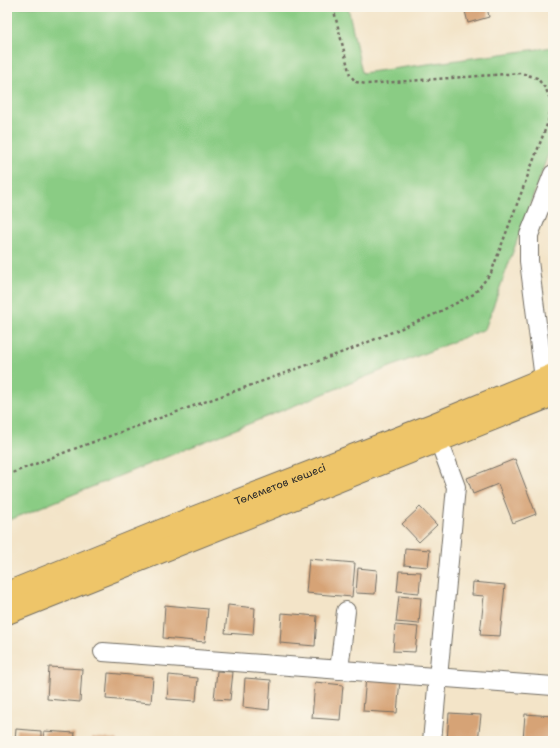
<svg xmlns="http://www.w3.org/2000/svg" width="560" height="748" font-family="'Shantell Sans',sans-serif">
	<rect width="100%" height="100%" fill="#fbf7ec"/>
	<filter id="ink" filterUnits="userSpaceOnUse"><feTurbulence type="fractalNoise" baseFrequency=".025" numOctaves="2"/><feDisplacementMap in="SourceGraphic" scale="8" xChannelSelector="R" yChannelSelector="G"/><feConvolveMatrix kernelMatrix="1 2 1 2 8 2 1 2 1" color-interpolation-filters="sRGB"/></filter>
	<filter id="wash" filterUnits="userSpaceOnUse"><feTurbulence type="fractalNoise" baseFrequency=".012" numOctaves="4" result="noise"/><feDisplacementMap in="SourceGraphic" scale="16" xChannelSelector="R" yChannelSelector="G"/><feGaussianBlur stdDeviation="0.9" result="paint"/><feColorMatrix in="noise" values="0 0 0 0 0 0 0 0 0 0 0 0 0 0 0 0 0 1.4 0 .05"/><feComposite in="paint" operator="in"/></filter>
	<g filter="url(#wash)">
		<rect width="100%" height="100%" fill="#f3e4c8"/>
		<polygon fill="#8acc84" stroke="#5a7c58" points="7,7 348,7 362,73 553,47 553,141 485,329 7,521"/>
		<g id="blocks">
			<g fill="#d6a376">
				<polygon points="464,7 487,7 489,17 468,23"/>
				<polygon points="515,459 536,514 513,523 498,484 473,494 467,478"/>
				<polygon points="420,507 437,525 419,542 402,524"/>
				<polygon points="405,548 430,550 428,567 404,565"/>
				<polygon points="309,559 355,563 352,597 306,593"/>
				<polygon points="358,568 377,570 375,594 356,593"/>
				<polygon points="399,571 421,572 419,593 397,591"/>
				<polygon points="473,582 505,585 500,636 480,635 484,596 472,595"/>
				<polygon points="399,596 421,598 419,624 396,622"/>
				<polygon points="165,605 208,609 205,642 163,638"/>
				<polygon points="228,605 255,608 253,635 225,633"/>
				<polygon points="282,613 317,616 315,646 280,643"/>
				<polygon points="395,625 418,627 415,652 393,651"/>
				<polygon points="49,667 82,669 80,702 47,699"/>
				<polygon points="217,671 233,672 230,700 214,699"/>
				<polygon points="108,673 153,677 151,703 106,699"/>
				<polygon points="169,675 198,678 196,701 167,699"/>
				<polygon points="366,677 400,680 397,713 363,711"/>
				<polygon points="245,678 271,680 269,710 243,707"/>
				<polygon points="315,682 343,685 340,720 312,718"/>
				<polygon points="449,713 481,715 478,741 447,741"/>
				<polygon points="525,714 553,716 553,741 523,740"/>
				<polygon points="16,729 41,731 41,741 15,741"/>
				<polygon points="44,731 75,733 74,741 43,741"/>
				<polygon points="92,737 117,739 117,741 92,741"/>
			</g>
		</g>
	</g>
	<g filter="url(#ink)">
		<use href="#blocks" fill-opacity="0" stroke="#716c62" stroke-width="1"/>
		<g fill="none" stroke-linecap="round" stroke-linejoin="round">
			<defs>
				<g id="minor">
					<polyline points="541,380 543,371 529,261 529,235 553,174"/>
					<polyline points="103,652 553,686"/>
					<polyline points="339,670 346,611"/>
					<polyline points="432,741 456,487 439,441"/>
				</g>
				<g id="major">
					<path id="s1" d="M 7,593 L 180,523 L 432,425 L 553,375"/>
					<polyline points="7,613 553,395"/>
				</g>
			</defs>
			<use href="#minor" stroke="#716c62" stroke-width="20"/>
			<use href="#major" stroke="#716c62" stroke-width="24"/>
			<polyline stroke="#716c62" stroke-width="2.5" stroke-dasharray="3 3" stroke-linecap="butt" points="7,475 71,450 349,350 433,315 474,294 491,273 548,122 552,104 546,89 537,78 521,73 366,84 356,82 350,75 333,7"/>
			<use href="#minor" stroke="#fff" stroke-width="18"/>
			<use href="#major" stroke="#eec569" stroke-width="22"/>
		</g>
	</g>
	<g text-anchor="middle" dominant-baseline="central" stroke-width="3" stroke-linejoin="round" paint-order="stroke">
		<g font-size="11" fill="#2b2b2b" stroke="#fbf7ec">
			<text stroke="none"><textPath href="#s1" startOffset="294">Төлеметов көшесі</textPath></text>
		</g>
	</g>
	<rect width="560" height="748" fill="none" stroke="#fbf7ec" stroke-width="24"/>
</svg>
